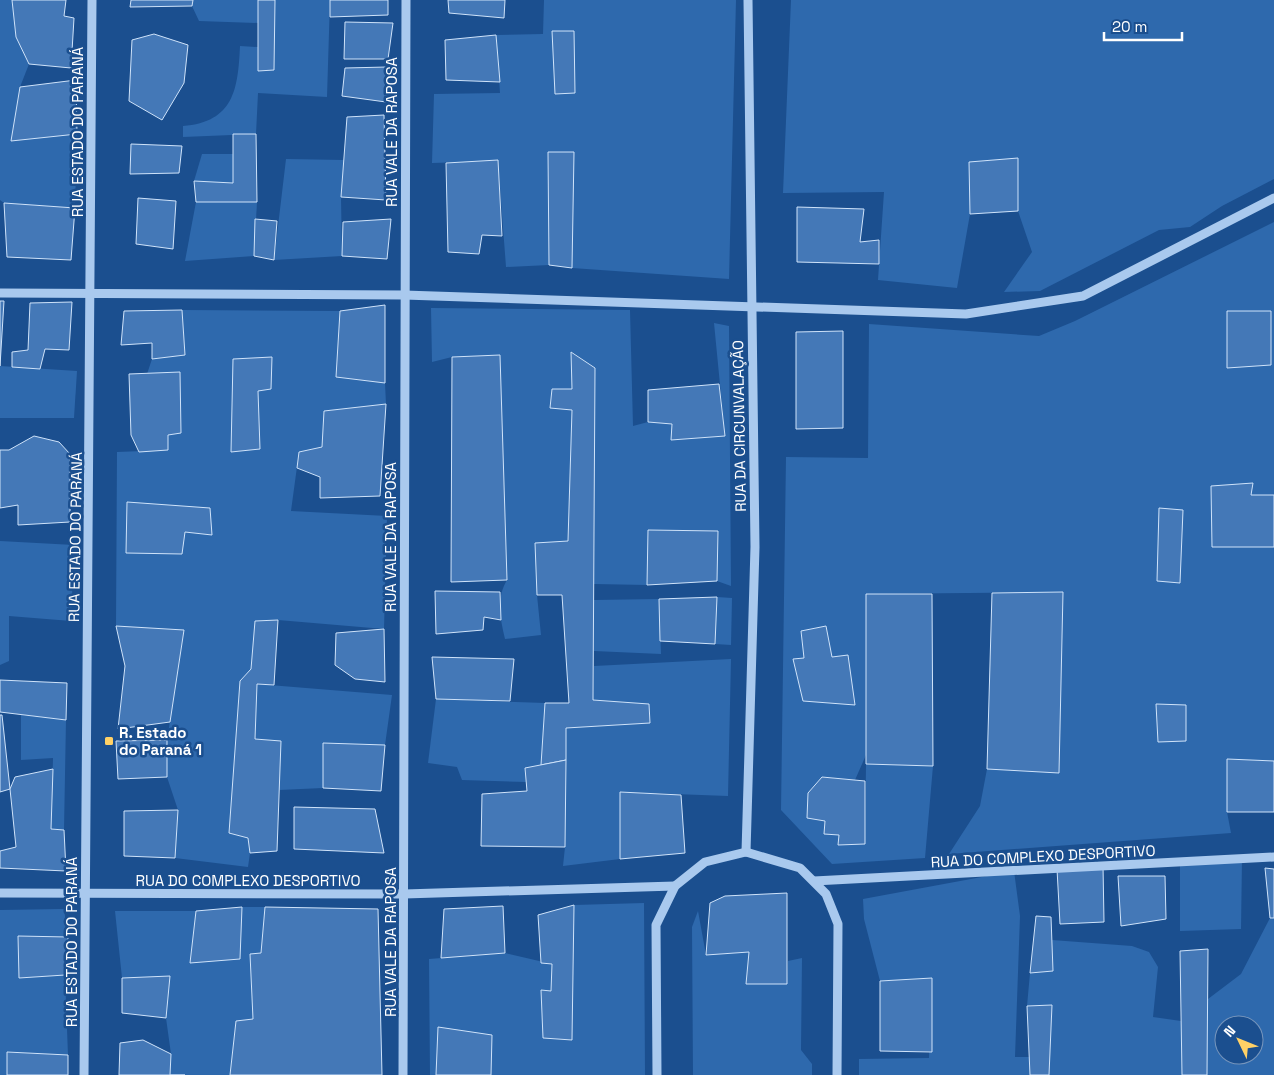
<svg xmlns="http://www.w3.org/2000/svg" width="1274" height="1075" font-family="'Space Grotesk',sans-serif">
	<rect width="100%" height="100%" fill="#1b4f8f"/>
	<g fill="#2e69ad" fill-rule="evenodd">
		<polygon points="0,0 12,0 16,37 29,64 20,87 11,140 77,134 75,208 4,203 0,200"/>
		<polygon points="193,0 258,0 258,23 199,21 192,6"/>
		<path d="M 275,0 L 330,0 L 327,97 L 258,93 L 256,134 L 183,137 L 183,126 C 234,122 238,89 240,46 L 258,47 L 258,70 L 274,70 Z"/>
		<polygon points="544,0 736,0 729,279 572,268 548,153 549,265 506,267 498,161 432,163 434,94 500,93 496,35 543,34"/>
		<polygon points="791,0 1274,0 1274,179 1222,206 1190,227 1159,230 1040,291 1004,292 1032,252 1018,211 970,214 957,288 878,280 884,192 783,193"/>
		<polygon points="202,154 233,154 233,183 194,181"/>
		<polygon points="286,159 344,160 341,197 342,256 274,260"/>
		<polygon points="196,202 257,202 254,256 185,261"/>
		<polygon points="1274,222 1274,761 1227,759 1227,812 1231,833 949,854 980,806 987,769 1059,772 1063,592 866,594 866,755 855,780 822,777 808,793 807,818 825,821 824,833 839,835 838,845 865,844 866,764 933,766 925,858 832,864 781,810 786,457 868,458 869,324 1039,336 1075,321"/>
		<path d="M 431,308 L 630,310 L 633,426 L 648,422 L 672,424 L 672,440 L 725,436 L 714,323 L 729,326 L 731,586 L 717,581 L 718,531 L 649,530 L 647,585 L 594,584 L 595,368 L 572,352 L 572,389 L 552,389 L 550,407 L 572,410 L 568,541 L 537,595 L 541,635 L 505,639 C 500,618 496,598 507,580 L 500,355 L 452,357 L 432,362 Z"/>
		<polygon points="182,310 340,311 336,377 385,383 386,404 324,411 322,447 299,452 291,511 387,516 384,629 278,620 255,621 251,669 240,681 230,833 248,838 250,853 248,867 175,858 178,810 167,777 167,740 184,631 116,626 117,452 168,450 168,435 181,432 180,373 147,374 152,359 185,355"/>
		<polygon points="0,366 77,371 74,418 0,418"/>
		<polygon points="0,541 74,545 71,621 9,616 9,661 0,665"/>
		<polygon points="717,597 732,598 731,645 715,644"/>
		<polygon points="659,599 661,654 594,651 594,600"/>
		<polygon points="731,659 728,796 620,792 620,859 563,866 565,847 566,728 650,723 649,704 593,700 594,666"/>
		<polygon points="257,684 392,695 385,745 323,744 323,788 279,790 255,739"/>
		<polygon points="436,699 545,703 541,765 526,782 462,780 457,767 428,763"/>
		<polygon points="21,715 66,720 64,830 51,829 53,758 21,760"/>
		<polygon points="1242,859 1241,929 1180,931 1180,862"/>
		<polygon points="1014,871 1020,916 1015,1057 1030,1057 1030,1075 859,1075 859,1059 929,1058 932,978 880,981 864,919 863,899"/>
		<polygon points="644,903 645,1075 430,1075 429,959 505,953 552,964 551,991 541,990 543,1038 572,1040 574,905"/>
		<polygon points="242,907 265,907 261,953 250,954 253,1019 236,1021 230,1075 170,1075 171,1054 166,1018 169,977 122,978 115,911 196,911 190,962"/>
		<polygon points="64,909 68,937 18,937 19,978 65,975 68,1055 8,1052 7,1075 0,1075 0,910"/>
		<polygon points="698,911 706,955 749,952 746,984 787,984 788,961 802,958 801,1050 812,1064 812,1075 693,1075 692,927"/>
		<path d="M 1270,918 L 1274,918 L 1274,1075 L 1207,1075 L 1208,999 L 1241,974 ZM 1224,1025 L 1254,1025 L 1254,1055 L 1224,1055 Z"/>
		<polygon points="1052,940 1132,946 1149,952 1158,967 1153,1017 1181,1021 1182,1075 1049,1075 1052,1005 1027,1006 1030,973 1053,971"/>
	</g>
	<g fill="#4478b7" stroke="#cfe3fa">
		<polygon points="12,0 66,0 64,16 74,18 71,68 29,64 16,37"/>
		<polygon points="131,0 193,0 192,6 130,7"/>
		<polygon points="258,0 275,0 274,70 258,71"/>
		<polygon points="330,0 388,0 388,15 330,17"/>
		<polygon points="448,0 505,0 504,18 449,13"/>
		<polygon points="345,22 393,23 388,59 344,59"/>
		<polygon points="552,31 574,31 575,93 555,94"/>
		<polygon points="154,34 188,45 184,83 162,120 129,101 132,40"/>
		<polygon points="496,35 500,82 446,80 445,40"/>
		<polygon points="387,67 386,102 342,96 345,68"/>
		<polygon points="76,80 77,134 11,141 20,87"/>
		<polygon points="384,115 386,200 341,197 347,117"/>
		<polygon points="233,134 256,134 257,202 196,202 194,181 233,183"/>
		<polygon points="131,144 182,146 179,173 130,174"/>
		<polygon points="548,152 574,152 572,268 549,265"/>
		<polygon points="1018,158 1018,211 970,214 969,162"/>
		<polygon points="498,160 502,236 482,235 479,254 448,252 446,163"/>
		<polygon points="138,198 176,201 173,249 136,244"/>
		<polygon points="4,203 75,208 71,260 7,257"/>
		<polygon points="797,207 864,209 860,242 879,240 879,264 797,262"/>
		<polygon points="255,219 277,221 274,260 254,256"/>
		<polygon points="391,219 387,259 342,256 343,222"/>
		<polygon points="0,301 4,301 0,366"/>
		<polygon points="72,302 69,350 45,349 40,369 12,367 12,352 28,350 30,303"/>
		<polygon points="385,305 385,383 336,377 340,311"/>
		<polygon points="182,310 185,355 152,359 152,343 121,345 124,311"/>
		<polygon points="1227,311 1271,311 1271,365 1227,368"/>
		<polygon points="843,331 843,428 796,429 796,332"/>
		<polygon points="571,352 595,368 593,700 649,704 650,723 566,728 566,760 541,765 545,703 569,703 562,595 537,595 535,543 568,541 572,410 550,408 552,389 572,389"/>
		<polygon points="500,355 507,580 451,582 452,357"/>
		<polygon points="272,357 271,389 258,391 260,449 231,452 233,359"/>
		<polygon points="180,372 181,433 168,435 168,450 139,452 131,435 129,374"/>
		<polygon points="719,384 725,436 671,440 672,424 648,422 648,390"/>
		<polygon points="386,404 380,496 320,498 320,477 297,468 299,452 322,447 324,411"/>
		<polygon points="34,436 59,442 70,454 70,522 18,525 18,505 0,508 0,450 9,450"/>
		<polygon points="1253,483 1251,495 1274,495 1274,547 1212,547 1211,486"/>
		<polygon points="127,502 210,508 212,535 185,532 182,554 126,553"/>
		<polygon points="1159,508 1183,510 1180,583 1157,581"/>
		<polygon points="648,530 718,531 717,581 647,585"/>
		<polygon points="435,591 500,592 501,620 484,617 483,630 436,634"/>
		<polygon points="1063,592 1059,773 987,769 992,593"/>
		<polygon points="866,594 932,594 933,766 866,764"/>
		<polygon points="717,597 715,644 660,641 659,599"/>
		<polygon points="278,620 274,685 257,684 255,739 281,741 277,851 250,853 248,838 229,833 240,681 251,669 255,621"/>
		<polygon points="116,626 184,630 170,722 118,729 125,666"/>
		<polygon points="826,626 832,657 848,655 855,705 803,701 793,659 804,658 801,631"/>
		<polygon points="384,629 385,682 355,679 335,665 336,633"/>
		<polygon points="432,657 514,659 510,701 436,699"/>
		<polygon points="0,680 67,683 66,720 0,712"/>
		<polygon points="1156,704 1186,705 1186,741 1158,742"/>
		<polygon points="0,715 2,715 10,789 0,792"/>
		<polygon points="167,740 167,777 118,779 116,741"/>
		<polygon points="323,743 385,745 381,791 323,788"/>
		<polygon points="1227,759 1274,761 1274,812 1227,812"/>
		<polygon points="566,760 565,847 481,846 482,794 527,791 525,768"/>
		<polygon points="53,769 51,829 64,830 66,871 0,868 0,851 16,847 10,789 15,777"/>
		<polygon points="822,777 865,781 865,844 838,845 839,835 824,834 825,821 807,818 808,793"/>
		<polygon points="620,792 681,795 685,853 620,859"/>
		<polygon points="294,807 375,809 384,853 294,849"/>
		<polygon points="178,810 175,858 124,856 124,811"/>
		<polygon points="1103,866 1104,922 1060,924 1057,869"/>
		<polygon points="1265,868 1274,869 1274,918 1270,918"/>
		<polygon points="1118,876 1165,876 1166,919 1121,926"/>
		<polygon points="787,893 787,984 746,984 749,952 706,955 710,903 725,896"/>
		<polygon points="574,905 572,1040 543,1038 541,990 551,991 552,964 541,963 538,915"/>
		<polygon points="503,906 505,953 441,958 444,909"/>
		<polygon points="242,907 240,959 190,963 196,911"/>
		<polygon points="265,907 378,909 382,1075 230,1075 236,1021 253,1019 250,954 261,953"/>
		<polygon points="1036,916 1051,917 1053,971 1030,973"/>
		<polygon points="18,936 68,937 65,975 19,978"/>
		<polygon points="1208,949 1207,1075 1182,1075 1180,951"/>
		<polygon points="170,976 166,1018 122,1013 122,978"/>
		<polygon points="932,978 932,1052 880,1051 880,981"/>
		<polygon points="1052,1005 1049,1075 1030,1075 1027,1006"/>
		<polygon points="438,1027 492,1035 491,1075 436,1075"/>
		<polygon points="143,1040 171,1054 170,1075 185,1075 119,1075 120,1043"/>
		<polygon points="7,1052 68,1055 68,1075 7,1075"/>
	</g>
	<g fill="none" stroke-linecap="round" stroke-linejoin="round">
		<g stroke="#a9c9ee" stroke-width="9">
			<polyline points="0,293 404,295 966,314 1083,296 1274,198"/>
			<polyline points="746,852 755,547 748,0"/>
			<polyline points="814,881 1274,857"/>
			<polyline points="0,893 404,894 675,886"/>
			<polyline points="84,1075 92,0"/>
			<polyline points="403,1075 406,0"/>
			<polyline points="657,1075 656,925 675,886 705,862 746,852 800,868 826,894 838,924 837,1075"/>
		</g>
	</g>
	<rect fill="#ffd166" stroke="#1b4f8f" stroke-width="2" x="104" y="736" width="10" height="10" rx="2.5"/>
	<g text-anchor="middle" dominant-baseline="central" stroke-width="5" stroke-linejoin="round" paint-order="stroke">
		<g font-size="15" fill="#fff" stroke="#1b4f8f">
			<text transform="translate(77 132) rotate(-90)">RUA ESTADO DO PARANÁ</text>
			<text transform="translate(391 132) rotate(-90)">RUA VALE DA RAPOSA</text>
			<text transform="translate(739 426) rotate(-91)">RUA DA CIRCUNVALAÇÃO</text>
			<text transform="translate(75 537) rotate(-89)">RUA ESTADO DO PARANÁ</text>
			<text transform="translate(390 537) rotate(-90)">RUA VALE DA RAPOSA</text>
			<text transform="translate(1043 856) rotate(-3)">RUA DO COMPLEXO DESPORTIVO</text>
			<text x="248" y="880">RUA DO COMPLEXO DESPORTIVO</text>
			<text transform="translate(71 942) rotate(-90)">RUA ESTADO DO PARANÁ</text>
			<text transform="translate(390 942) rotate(-90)">RUA VALE DA RAPOSA</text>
		</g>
		<g font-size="15" font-weight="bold" fill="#fff" stroke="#1b4f8f" text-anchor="start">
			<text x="119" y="732">R. Estado<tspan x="119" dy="17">do Paraná 1</tspan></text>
		</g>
	</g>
	<g transform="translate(1239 1040) rotate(313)"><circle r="24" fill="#1b4f8f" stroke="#7695bc"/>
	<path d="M0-4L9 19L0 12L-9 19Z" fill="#ffd166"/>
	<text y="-8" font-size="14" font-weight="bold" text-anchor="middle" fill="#ffffff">N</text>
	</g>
	<path d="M1104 32v8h78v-8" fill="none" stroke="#ffffff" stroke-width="2.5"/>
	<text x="1112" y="32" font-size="15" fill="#ffffff" stroke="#1b4f8f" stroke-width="4" paint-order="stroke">20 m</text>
</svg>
